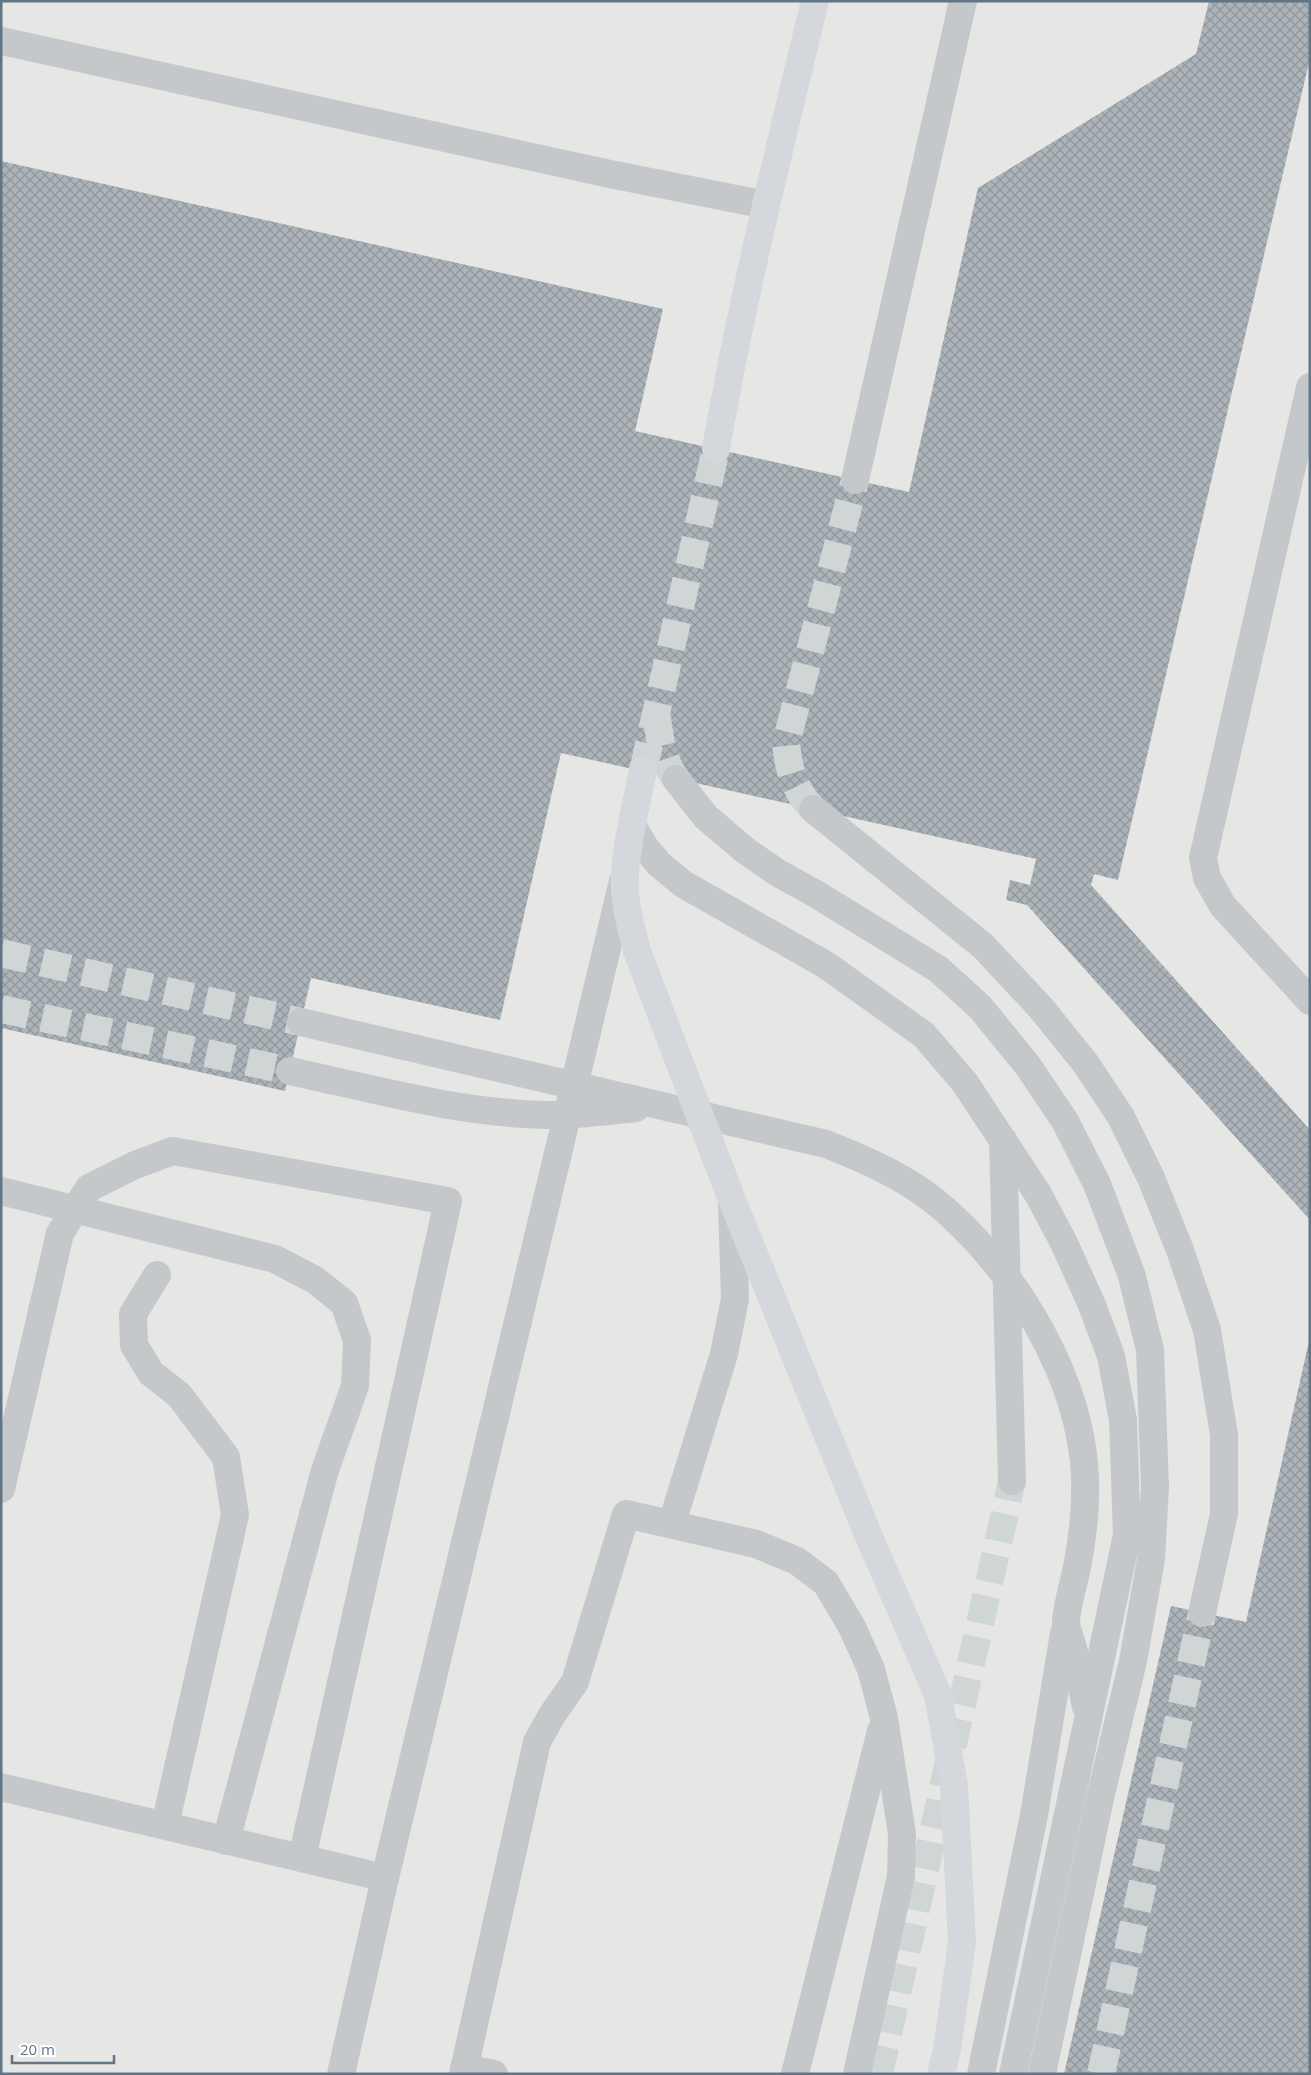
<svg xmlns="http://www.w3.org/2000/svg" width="1311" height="2075" font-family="'Open Sans',sans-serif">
	<defs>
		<pattern id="building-cross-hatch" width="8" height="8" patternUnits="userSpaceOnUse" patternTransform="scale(1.25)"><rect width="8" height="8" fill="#acb4b9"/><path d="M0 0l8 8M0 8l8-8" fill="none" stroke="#90979c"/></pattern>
	</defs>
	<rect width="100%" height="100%" fill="#f5f5f1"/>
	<rect fill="#e6e7e5" x="1" y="1" width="1309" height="2073"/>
	<g fill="url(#building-cross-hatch)">
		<polygon points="1209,1 1310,1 1310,58 1118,880 1094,874 1091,885 1310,1130 1310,1220 1027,905 1006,900 1010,880 1030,885 1036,859 561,753 500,1020 311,978 285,1091 1,1028 1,161 663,309 635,431 909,492 978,188 1196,54"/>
		<polygon points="1309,1341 1310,2074 1064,2074 1171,1606 1246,1622"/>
	</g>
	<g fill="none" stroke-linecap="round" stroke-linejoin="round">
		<g stroke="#d0d5d6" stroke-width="28" stroke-dasharray="28 14" stroke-linecap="butt">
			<path d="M 657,718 C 660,740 663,761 676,779"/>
			<path d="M 813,809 C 795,792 788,768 786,743 L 855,480"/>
			<polyline points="1,953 301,1022"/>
			<polyline points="1,1009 290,1071"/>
			<polyline points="879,2074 1012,1481"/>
			<polyline points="1101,2074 1202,1613"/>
		</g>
		<polyline stroke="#d0d5d6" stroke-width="28" stroke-dasharray="28 14" stroke-linecap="butt" points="643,771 716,449"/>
		<g stroke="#c5c8cb" stroke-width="28">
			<polyline points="1,41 610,174 766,205"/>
			<polyline points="1310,387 1203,858 1207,878 1223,906 1310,1001"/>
			<polyline points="855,480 963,1"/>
			<polyline points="676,779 706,817 746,851 778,873 816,894 938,969 980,1007 1028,1066 1065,1121 1097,1184 1132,1276 1150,1350 1155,1487 1151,1559 1133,1661 1100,1798 1042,2074"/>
			<polyline points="813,809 983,946 1041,1008 1086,1064 1121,1117 1151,1178 1180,1250 1207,1330 1224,1435 1224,1514 1202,1613"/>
			<polyline points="632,825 644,846 659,864 683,884 826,965 924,1035 965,1083 1038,1194 1064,1243 1092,1305 1111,1356 1123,1420 1127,1535 1013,2074"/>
			<path d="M 301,1022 L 826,1144 C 867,1160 910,1179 944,1209 C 1017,1273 1081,1379 1085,1477 C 1086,1507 1083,1537 1077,1567 C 1074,1582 1066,1609 1066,1623 C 1067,1631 1071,1640 1073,1648 C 1078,1668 1082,1687 1086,1707"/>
			<path d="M 290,1071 C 373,1089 459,1113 545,1115 C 574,1116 606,1111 636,1108"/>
			<polyline points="1003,1140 1012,1481"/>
			<polyline points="1,1191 275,1259 315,1280 344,1303 357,1340 355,1386 325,1470 226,1841"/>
			<polyline points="157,1275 133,1314 134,1345 151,1373 179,1395 226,1457 235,1515 165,1825"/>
			<polyline points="1,1489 60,1233 89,1188 135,1165 173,1151 448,1201 302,1858"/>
			<polyline points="672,1523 724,1354 735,1299 732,1204"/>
			<polyline points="1,1787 385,1878"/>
			<polyline points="464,2068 494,2074"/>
			<polyline points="341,2074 385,1878 623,881"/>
			<polyline points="463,2074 537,1742 552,1715 575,1682 626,1514 756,1544 797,1561 826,1583 852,1627 871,1669 884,1718 902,1834 901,1876 857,2074"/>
			<polyline points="795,2074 881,1731"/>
			<polyline points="981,2074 1034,1815 1064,1633"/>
		</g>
		<g stroke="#d4d8dc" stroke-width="28">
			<path d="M 716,449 C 742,298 779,150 815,1"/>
			<path d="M 643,771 C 636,805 627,840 625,874 C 623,900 631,926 637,951 L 732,1200 L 867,1532 L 938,1695 L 954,1785 L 962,1942 L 947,2050 L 941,2074"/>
		</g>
	</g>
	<rect width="1311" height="2075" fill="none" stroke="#637584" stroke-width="5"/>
	<path d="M12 2055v8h102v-8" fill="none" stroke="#637584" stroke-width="2.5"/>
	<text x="20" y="2055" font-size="15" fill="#637584" stroke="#ffffff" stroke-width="4" paint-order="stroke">20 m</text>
</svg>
